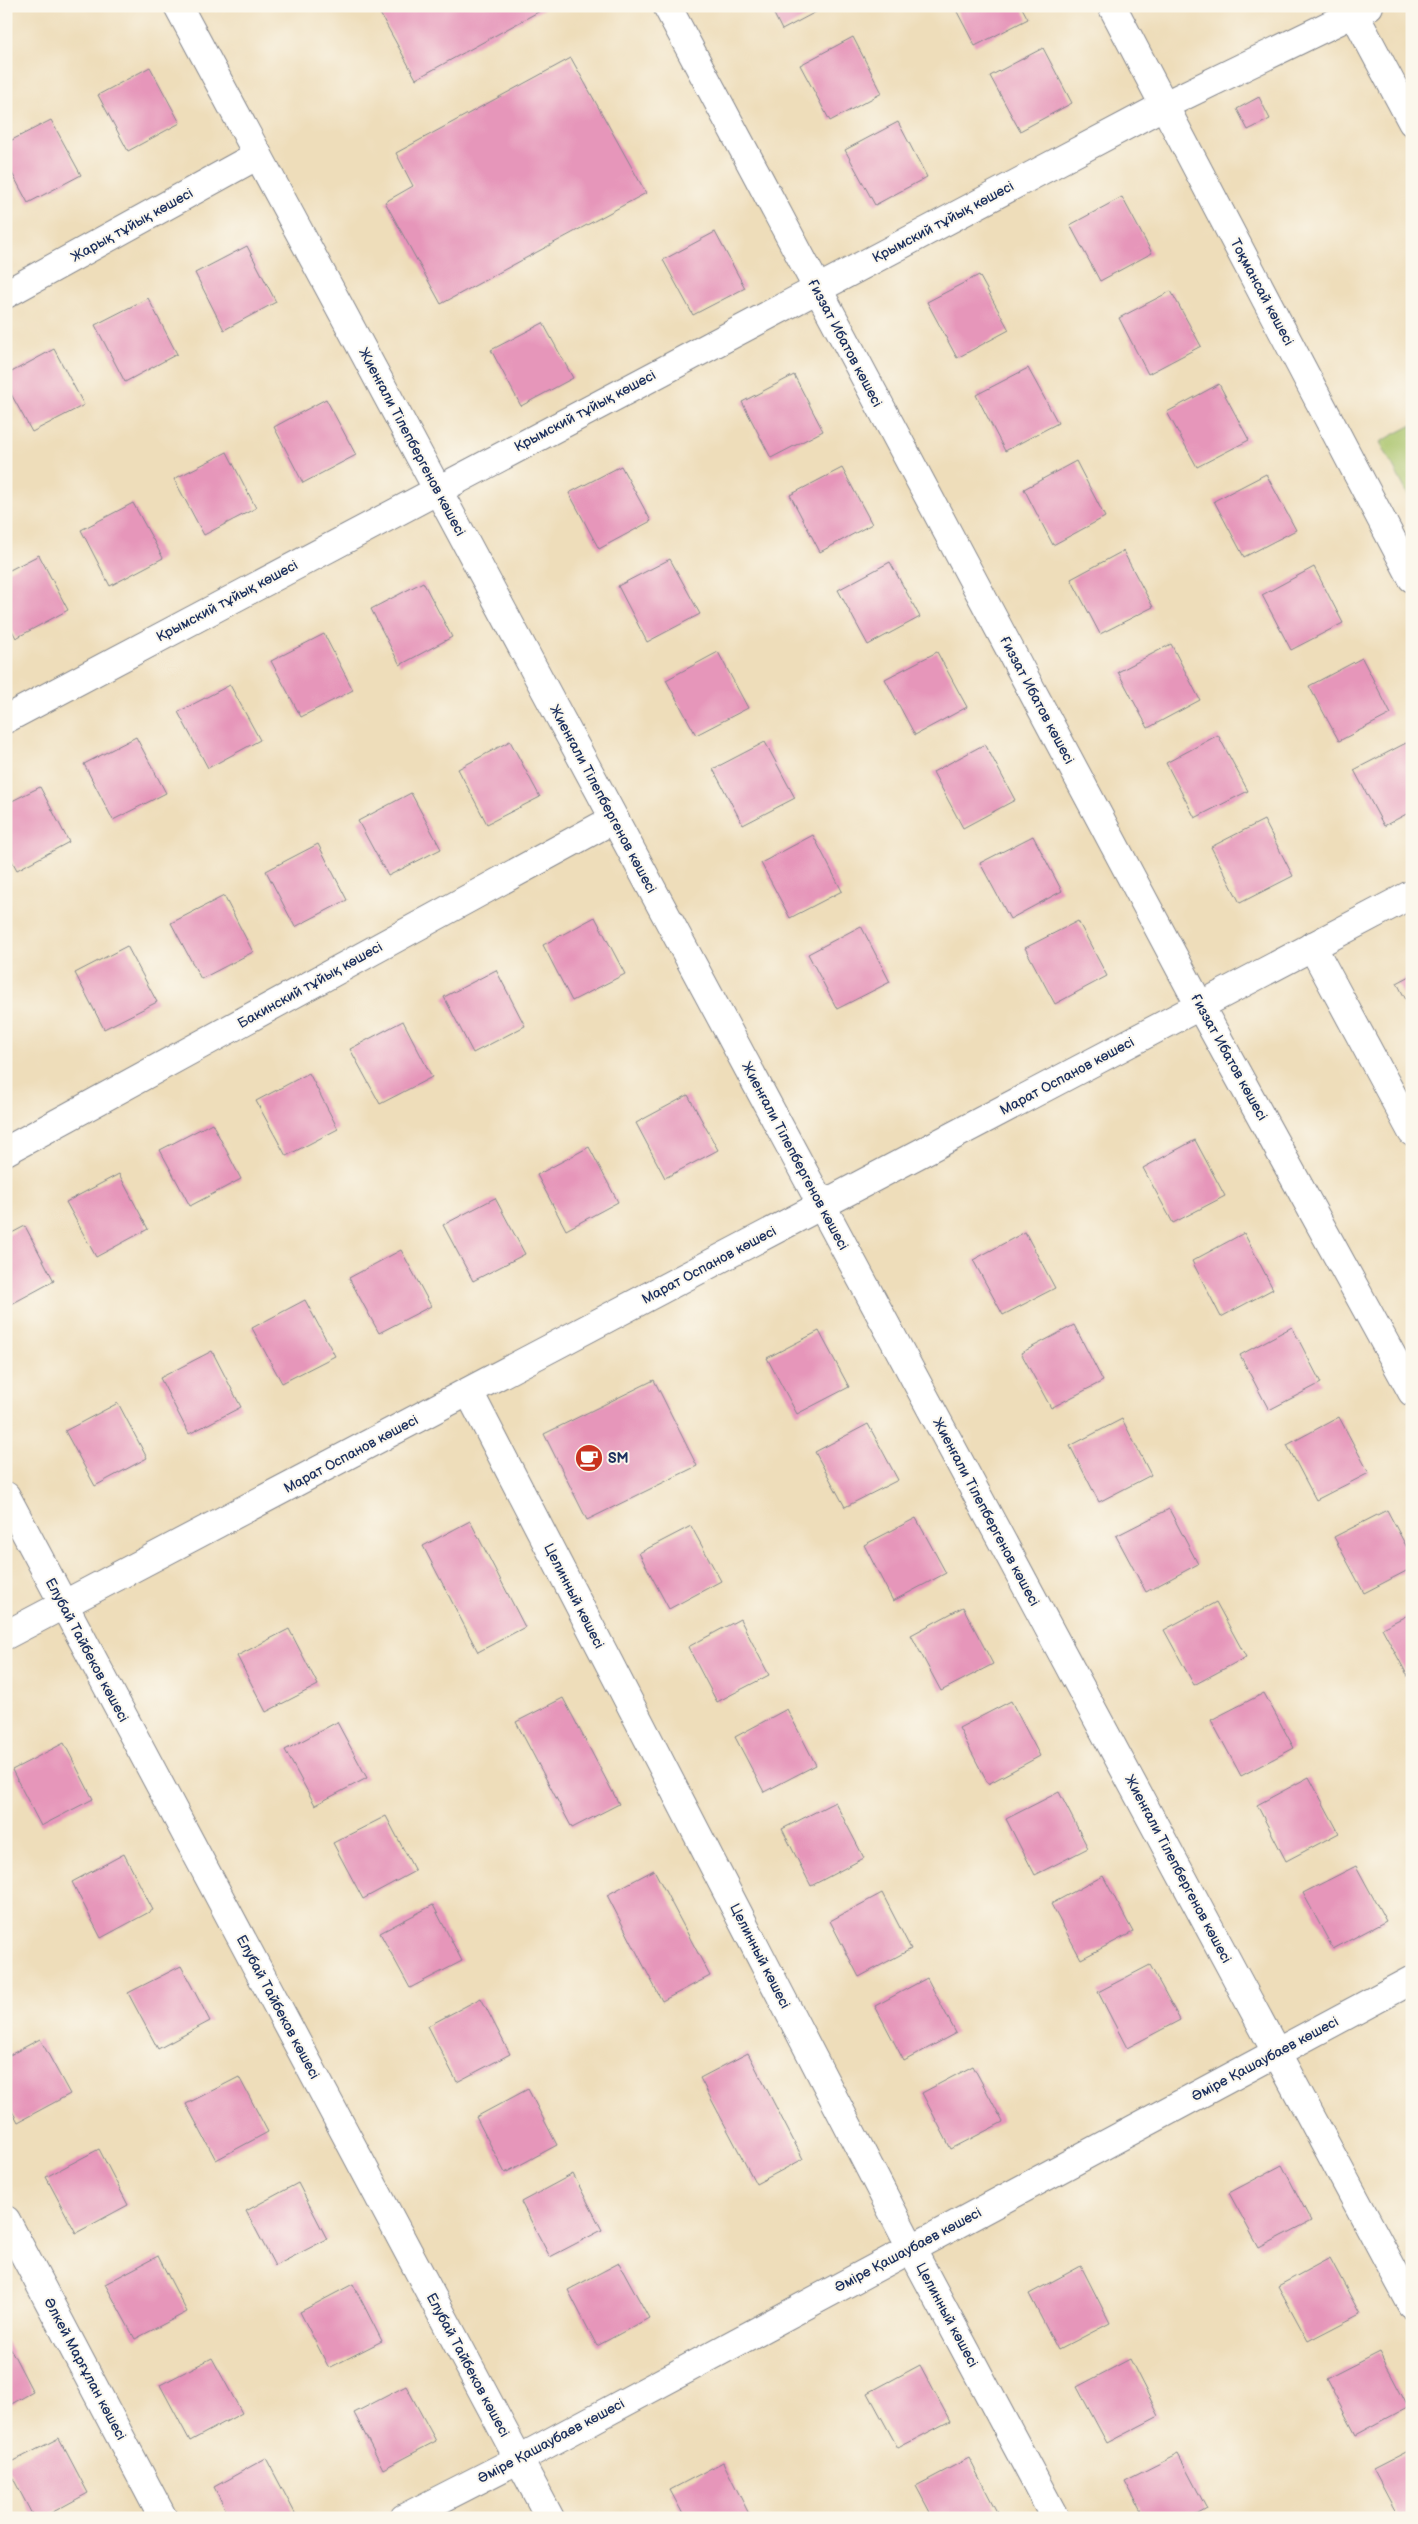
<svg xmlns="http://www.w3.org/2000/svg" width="1418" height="2524" font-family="'Balsamiq Sans',sans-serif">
	<rect width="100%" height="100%" fill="#fbf7ec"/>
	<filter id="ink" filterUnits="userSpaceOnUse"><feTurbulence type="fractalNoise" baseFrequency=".02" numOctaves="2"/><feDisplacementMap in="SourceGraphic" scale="10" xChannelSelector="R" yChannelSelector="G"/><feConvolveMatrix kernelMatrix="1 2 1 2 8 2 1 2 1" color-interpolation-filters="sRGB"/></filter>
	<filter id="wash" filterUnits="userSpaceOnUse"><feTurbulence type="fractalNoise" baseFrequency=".0096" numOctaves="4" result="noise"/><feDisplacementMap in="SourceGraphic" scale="20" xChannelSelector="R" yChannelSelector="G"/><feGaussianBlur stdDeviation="1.12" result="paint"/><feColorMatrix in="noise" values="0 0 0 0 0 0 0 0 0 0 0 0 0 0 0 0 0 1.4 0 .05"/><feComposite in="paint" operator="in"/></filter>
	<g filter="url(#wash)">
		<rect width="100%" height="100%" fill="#eeddba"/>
		<polygon fill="#a8c369" stroke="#627964" points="1412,425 1412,502 1380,442"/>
		<g id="blocks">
			<g fill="#e696ba">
				<polygon points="376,6 549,6 416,79"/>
				<polygon points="770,6 827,6 782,30"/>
				<polygon points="954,6 1021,6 1028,19 975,46"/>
				<polygon points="853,37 882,93 830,121 800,65"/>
				<polygon points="1043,48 1072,103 1020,131 990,76"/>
				<polygon points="571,58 646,193 441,304 385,202 413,186 396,153"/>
				<polygon points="150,67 180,123 128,151 98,95"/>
				<polygon points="1259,97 1270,119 1248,130 1237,109"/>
				<polygon points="51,120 81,175 28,203 6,162 6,143"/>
				<polygon points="898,122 927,177 875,205 845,150"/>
				<polygon points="1122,197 1152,253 1100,281 1070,225"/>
				<polygon points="715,232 745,288 693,315 663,260"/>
				<polygon points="247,246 276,302 224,330 195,273"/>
				<polygon points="979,275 1009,330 957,358 927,302"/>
				<polygon points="1171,291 1201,346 1148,374 1119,318"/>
				<polygon points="148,298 177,354 125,382 95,325"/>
				<polygon points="543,323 573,378 521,406 491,350"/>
				<polygon points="54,349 84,405 32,432 6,385 6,375"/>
				<polygon points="1028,368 1058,423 1005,451 976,395"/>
				<polygon points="794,375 823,431 771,458 742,402"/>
				<polygon points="1219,384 1249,440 1197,467 1167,412"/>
				<polygon points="326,399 356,455 303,483 274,427"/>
				<polygon points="227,452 256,508 204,535 174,479"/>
				<polygon points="1076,461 1105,517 1053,545 1024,489"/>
				<polygon points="621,466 651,521 599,549 569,493"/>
				<polygon points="842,468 872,524 820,552 790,495"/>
				<polygon points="1266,474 1296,530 1244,557 1214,501"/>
				<polygon points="133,503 163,558 110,586 81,530"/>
				<polygon points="1123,551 1153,607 1100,634 1071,579"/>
				<polygon points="39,555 68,610 16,638 6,619 6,572"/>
				<polygon points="670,559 700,614 647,642 618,586"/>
				<polygon points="890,562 920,617 868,645 838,590"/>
				<polygon points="1314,567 1343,623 1291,650 1262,595"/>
				<polygon points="423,582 452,637 400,665 371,609"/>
				<polygon points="324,634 353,690 301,717 271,661"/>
				<polygon points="1171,644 1200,700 1148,728 1118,672"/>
				<polygon points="718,652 748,708 696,735 666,680"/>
				<polygon points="937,652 967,707 915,735 885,679"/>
				<polygon points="1362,658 1391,714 1339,741 1309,686"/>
				<polygon points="230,685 260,740 208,768 178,712"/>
				<polygon points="1218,735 1248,791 1195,818 1166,763"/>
				<polygon points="136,737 166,793 113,820 84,764"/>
				<polygon points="510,741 540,797 487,824 458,769"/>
				<polygon points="765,742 795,798 743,825 713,769"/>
				<polygon points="1406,743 1412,753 1412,811 1384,826 1354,770"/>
				<polygon points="985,744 1015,800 963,828 933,772"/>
				<polygon points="40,787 69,842 17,870 6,850 6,804"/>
				<polygon points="411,793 441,849 388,876 358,821"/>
				<polygon points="1264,820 1293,876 1240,903 1211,847"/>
				<polygon points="813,835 842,891 790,918 761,863"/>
				<polygon points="1033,836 1062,891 1010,919 980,863"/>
				<polygon points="318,844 347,900 295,927 266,871"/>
				<polygon points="224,896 253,952 201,979 171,923"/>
				<polygon points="595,917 625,974 572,1001 543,945"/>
				<polygon points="1078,921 1107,976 1055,1004 1025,948"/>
				<polygon points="861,926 890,982 837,1009 808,954"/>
				<polygon points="127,946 157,1002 104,1029 75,973"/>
				<polygon points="496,970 525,1026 473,1053 444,997"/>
				<polygon points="1412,975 1412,1011 1397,983"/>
				<polygon points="403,1021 432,1077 380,1104 350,1049"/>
				<polygon points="309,1073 338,1129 286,1156 256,1101"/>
				<polygon points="688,1095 718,1150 665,1178 636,1123"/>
				<polygon points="212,1123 241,1179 190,1206 160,1150"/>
				<polygon points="1195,1140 1225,1196 1173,1223 1143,1168"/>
				<polygon points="589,1147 618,1202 566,1230 537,1175"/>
				<polygon points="119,1174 148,1229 96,1257 66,1202"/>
				<polygon points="495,1198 525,1254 473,1281 443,1225"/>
				<polygon points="25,1226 54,1281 6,1307 6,1236"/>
				<polygon points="1025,1232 1055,1288 1003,1315 973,1260"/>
				<polygon points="1244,1233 1273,1289 1221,1317 1192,1261"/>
				<polygon points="401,1250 431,1306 379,1333 349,1278"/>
				<polygon points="305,1300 335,1356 282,1383 252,1328"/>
				<polygon points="1074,1325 1103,1381 1051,1408 1021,1353"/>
				<polygon points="1292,1327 1321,1383 1269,1410 1240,1355"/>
				<polygon points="819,1331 849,1387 797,1414 767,1358"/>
				<polygon points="212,1351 241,1407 189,1434 160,1378"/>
				<polygon points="654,1380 697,1466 587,1520 544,1434"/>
				<polygon points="118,1403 147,1458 95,1486 65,1431"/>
				<polygon points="1339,1417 1369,1473 1316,1500 1287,1445"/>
				<polygon points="1122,1419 1151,1475 1099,1502 1070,1446"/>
				<polygon points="868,1424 898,1480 845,1507 815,1452"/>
				<polygon points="1169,1509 1198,1564 1146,1592 1116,1536"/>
				<polygon points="1387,1510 1412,1557 1412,1568 1364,1593 1334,1537"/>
				<polygon points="916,1518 946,1573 893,1601 864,1545"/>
				<polygon points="470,1521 525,1627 478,1652 423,1546"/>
				<polygon points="691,1526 721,1581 669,1609 639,1553"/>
				<polygon points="1216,1602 1246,1657 1194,1685 1164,1630"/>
				<polygon points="963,1607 993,1664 941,1691 911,1635"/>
				<polygon points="1412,1613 1412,1684 1382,1628"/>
				<polygon points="740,1619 769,1675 717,1702 688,1647"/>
				<polygon points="289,1629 318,1685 266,1712 237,1656"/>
				<polygon points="1264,1693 1294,1748 1241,1776 1211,1720"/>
				<polygon points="563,1698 619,1804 572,1828 516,1722"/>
				<polygon points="1011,1701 1040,1756 988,1784 959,1728"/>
				<polygon points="787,1709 816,1765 764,1792 735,1737"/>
				<polygon points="337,1722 367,1778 315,1805 285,1750"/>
				<polygon points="64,1743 93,1799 41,1826 12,1770"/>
				<polygon points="1309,1777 1339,1833 1286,1861 1257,1805"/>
				<polygon points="1059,1792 1088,1848 1035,1875 1006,1819"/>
				<polygon points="835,1802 864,1858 811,1886 782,1829"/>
				<polygon points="386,1816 415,1871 363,1899 333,1843"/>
				<polygon points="124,1854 153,1910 101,1938 72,1882"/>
				<polygon points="1356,1866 1386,1921 1333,1949 1303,1893"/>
				<polygon points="654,1870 710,1976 662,2001 607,1895"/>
				<polygon points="1103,1876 1133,1932 1081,1959 1051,1904"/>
				<polygon points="882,1893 911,1949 859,1977 830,1921"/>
				<polygon points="433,1905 462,1961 410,1988 380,1933"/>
				<polygon points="1150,1965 1180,2020 1127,2048 1098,1992"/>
				<polygon points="181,1966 210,2021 158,2049 128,1993"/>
				<polygon points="927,1978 956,2033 904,2061 875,2006"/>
				<polygon points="481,1998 510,2054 457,2082 428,2026"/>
				<polygon points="40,2039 70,2094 18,2122 6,2100 6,2057"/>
				<polygon points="748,2053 803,2159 756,2184 700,2078"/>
				<polygon points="973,2066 1003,2122 951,2149 922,2093"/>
				<polygon points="239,2077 268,2132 216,2160 186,2104"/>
				<polygon points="528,2089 557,2145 505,2173 476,2117"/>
				<polygon points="99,2149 128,2205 76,2233 46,2177"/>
				<polygon points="1282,2165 1311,2221 1259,2248 1229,2193"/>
				<polygon points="573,2174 602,2230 550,2257 521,2202"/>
				<polygon points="298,2183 327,2239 275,2266 246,2211"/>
				<polygon points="158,2256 187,2312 135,2339 105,2284"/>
				<polygon points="1330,2258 1360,2314 1308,2341 1278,2286"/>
				<polygon points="619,2263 649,2318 597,2346 568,2290"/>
				<polygon points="1081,2266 1110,2323 1058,2350 1029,2294"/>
				<polygon points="353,2284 382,2341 329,2368 300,2312"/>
				<polygon points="6,2340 33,2392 6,2407"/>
				<polygon points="1379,2352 1408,2407 1356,2435 1326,2379"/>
				<polygon points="212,2358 242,2413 190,2441 160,2385"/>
				<polygon points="1130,2359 1159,2416 1107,2443 1077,2387"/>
				<polygon points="920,2365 950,2421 898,2448 868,2393"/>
				<polygon points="406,2386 436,2441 383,2469 354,2413"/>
				<polygon points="59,2438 88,2493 42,2518 34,2518 6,2465"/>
				<polygon points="1412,2449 1412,2518 1399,2518 1373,2469"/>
				<polygon points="1178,2454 1207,2509 1191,2518 1145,2518 1125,2481"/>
				<polygon points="266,2458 296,2515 290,2518 230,2518 214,2487"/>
				<polygon points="969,2458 998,2514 991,2518 933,2518 916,2486"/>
				<polygon points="723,2462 751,2518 685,2518 670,2490"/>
			</g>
		</g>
	</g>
	<g filter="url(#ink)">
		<use href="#blocks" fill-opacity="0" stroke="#84868c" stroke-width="1"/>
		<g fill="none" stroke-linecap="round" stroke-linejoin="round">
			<defs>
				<g id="minor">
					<polyline points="178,6 1412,2305"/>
					<polyline points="667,6 1200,1006 1412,1392"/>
					<polyline points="1112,6 1412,578"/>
					<polyline points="1350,6 1412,122"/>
					<polyline points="6,294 258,155"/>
					<polyline points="6,719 1165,105 1369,6"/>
					<polyline points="1312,946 1412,1132"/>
					<polyline points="6,1151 614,819"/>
					<polyline points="469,1392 911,2248 1055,2518"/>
					<polyline points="6,1496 550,2518"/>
					<polyline points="6,1635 1412,894"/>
					<polyline points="6,2220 163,2518"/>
					<polyline points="404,2518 519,2459 1412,1980"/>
				</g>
			</defs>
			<use href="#minor" stroke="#84868c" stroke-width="30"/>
			<use href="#minor" stroke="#fff" stroke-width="28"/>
		</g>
	</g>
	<defs>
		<symbol id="cafe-disc" viewBox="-11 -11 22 22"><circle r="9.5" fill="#c8321e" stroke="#fbf7ec"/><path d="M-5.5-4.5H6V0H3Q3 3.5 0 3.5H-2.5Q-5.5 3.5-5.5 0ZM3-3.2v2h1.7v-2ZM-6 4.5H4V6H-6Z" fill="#fff"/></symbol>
	</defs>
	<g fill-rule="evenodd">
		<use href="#cafe-disc" x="573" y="1442" width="32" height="32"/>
	</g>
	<g text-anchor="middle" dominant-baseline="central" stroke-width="4" stroke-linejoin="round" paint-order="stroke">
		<g font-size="14" fill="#1b2f5e" stroke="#fbf7ec">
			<text transform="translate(943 222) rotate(-28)">Крымский тұйық көшесі</text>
			<text transform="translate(132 225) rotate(-29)">Жарық тұйық көшесі</text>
			<text transform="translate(1262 292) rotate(62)">Тоқмансай көшесі</text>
			<text transform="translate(845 343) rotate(62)">Ғиззат Ибатов көшесі</text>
			<text transform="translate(585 411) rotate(-28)">Крымский тұйық көшесі</text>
			<text transform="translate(412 442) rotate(62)">Жиенғали Тілепбергенов көшесі</text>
			<text transform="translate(227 601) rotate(-28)">Крымский тұйық көшесі</text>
			<text transform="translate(1037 700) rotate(62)">Ғиззат Ибатов көшесі</text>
			<text transform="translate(603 799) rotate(62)">Жиенғали Тілепбергенов көшесі</text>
			<text transform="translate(310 985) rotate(-29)">Бакинский тұйық көшесі</text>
			<text transform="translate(1229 1057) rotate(61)">Ғиззат Ибатов көшесі</text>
			<text transform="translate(1067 1076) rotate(-28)">Марат Оспанов көшесі</text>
			<text transform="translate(795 1156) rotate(62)">Жиенғали Тілепбергенов көшесі</text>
			<text transform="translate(709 1265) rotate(-28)">Марат Оспанов көшесі</text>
			<text transform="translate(351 1454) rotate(-28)">Марат Оспанов көшесі</text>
			<text transform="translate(986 1512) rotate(62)">Жиенғали Тілепбергенов көшесі</text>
			<text transform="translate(574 1596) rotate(63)">Целинный көшесі</text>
			<text transform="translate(87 1650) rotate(62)">Елубай Тайбеков көшесі</text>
			<text transform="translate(1178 1869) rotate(62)">Жиенғали Тілепбергенов көшесі</text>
			<text transform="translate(760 1956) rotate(63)">Целинный көшесі</text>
			<text transform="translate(278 2007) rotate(62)">Елубай Тайбеков көшесі</text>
			<text transform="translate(1265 2059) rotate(-28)">Әміре Қашаубаев көшесі</text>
			<text transform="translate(908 2250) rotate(-28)">Әміре Қашаубаев көшесі</text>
			<text transform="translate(947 2315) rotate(62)">Целинный көшесі</text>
			<text transform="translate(468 2365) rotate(62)">Елубай Тайбеков көшесі</text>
			<text transform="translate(85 2369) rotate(62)">Әлкей Марғұлан көшесі</text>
			<text transform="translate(551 2441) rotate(-28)">Әміре Қашаубаев көшесі</text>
		</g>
		<g font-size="14" font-weight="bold" fill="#1b2f5e" stroke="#fbf7ec" text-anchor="start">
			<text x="608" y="1458">SM</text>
		</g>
	</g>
	<rect width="1418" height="2524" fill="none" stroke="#fbf7ec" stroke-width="25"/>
</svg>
